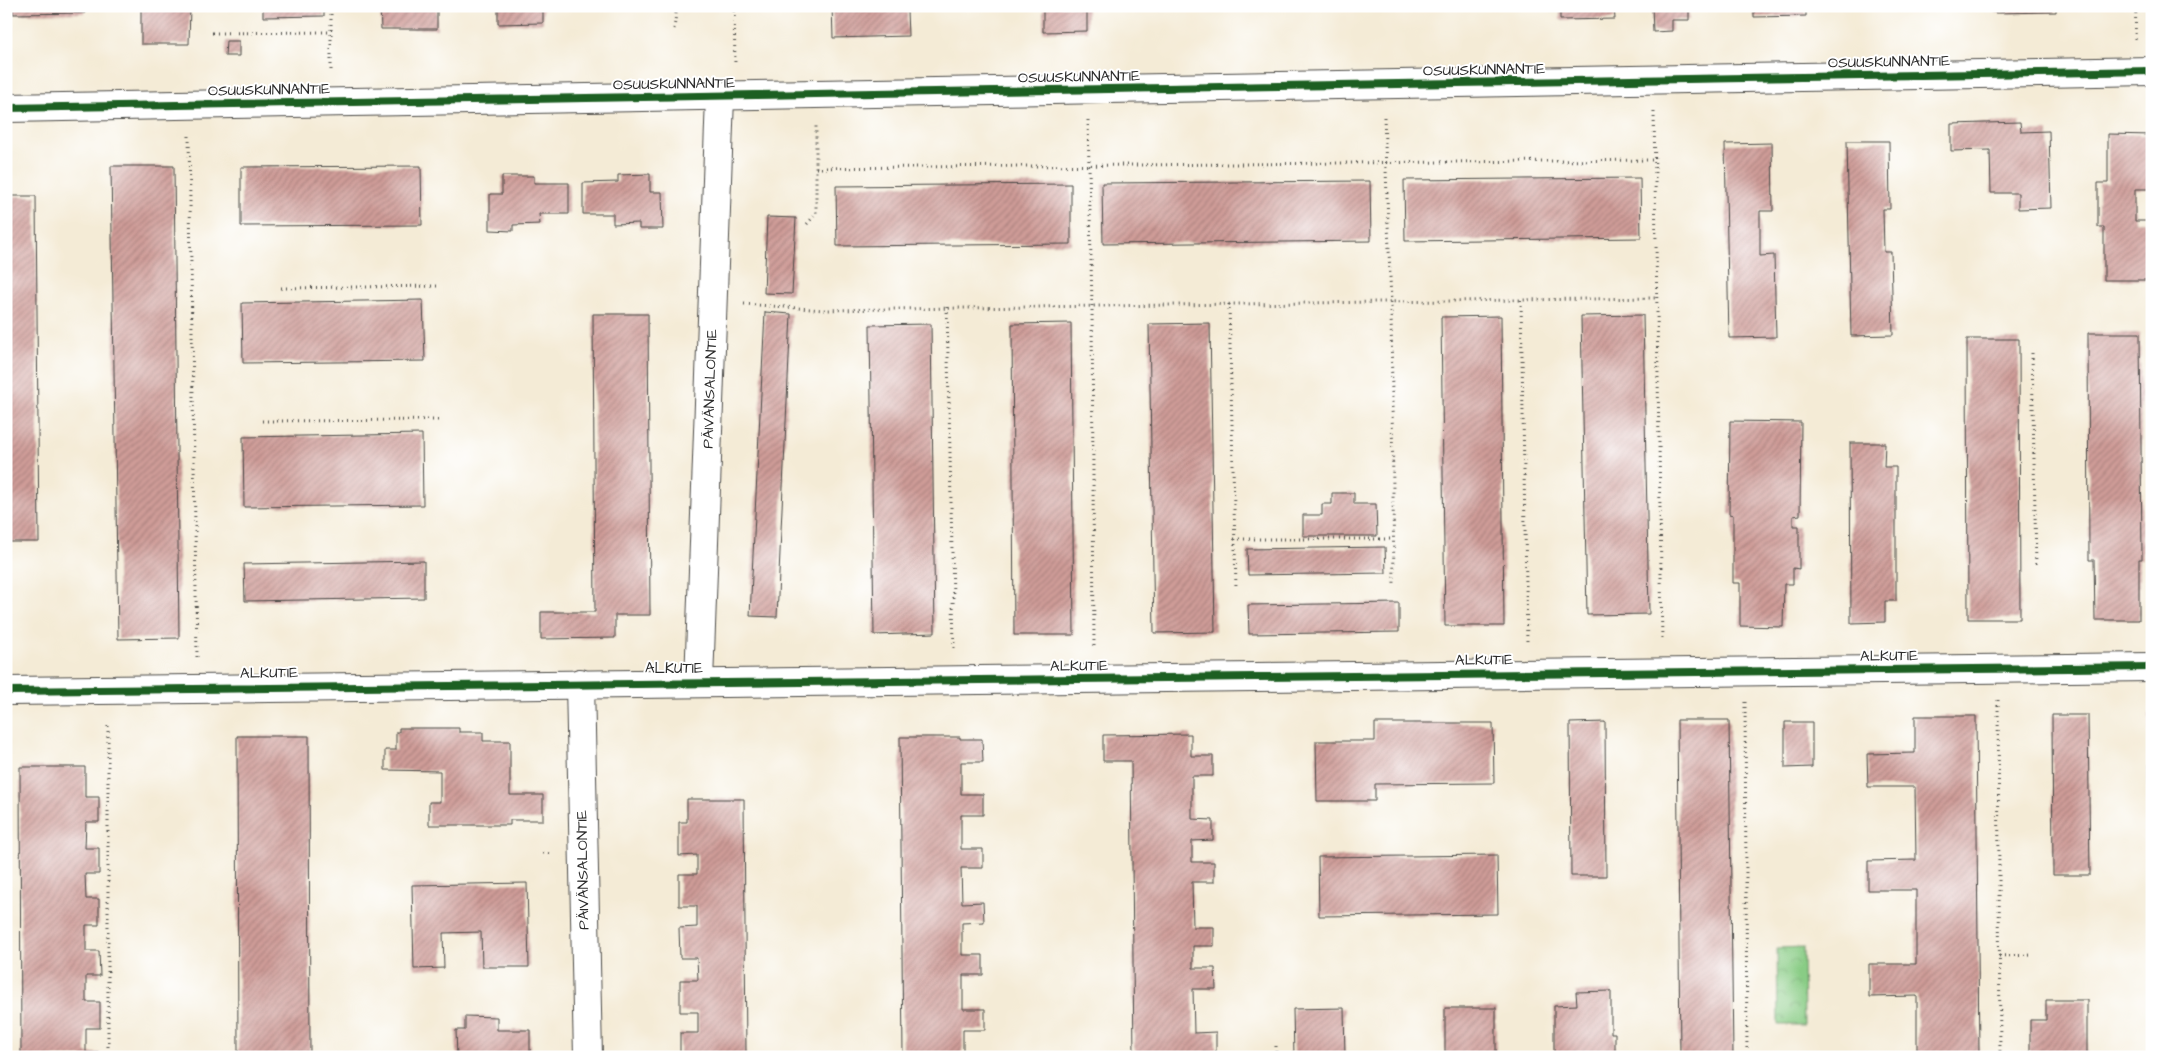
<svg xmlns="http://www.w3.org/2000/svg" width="2158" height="1063" font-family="'Architects Daughter',sans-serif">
	<defs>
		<pattern id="park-crowns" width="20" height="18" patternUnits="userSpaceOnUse" patternTransform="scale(1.25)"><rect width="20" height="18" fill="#89cc85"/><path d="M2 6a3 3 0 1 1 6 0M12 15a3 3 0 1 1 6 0" fill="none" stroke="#76af73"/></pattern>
		<pattern id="building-hatch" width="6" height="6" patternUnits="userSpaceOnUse" patternTransform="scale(1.25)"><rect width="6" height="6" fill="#cf9c98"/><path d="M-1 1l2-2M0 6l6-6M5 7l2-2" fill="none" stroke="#a87f7c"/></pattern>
	</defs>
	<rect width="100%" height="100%" fill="#fff"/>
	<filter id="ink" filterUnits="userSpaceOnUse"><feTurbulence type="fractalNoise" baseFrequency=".02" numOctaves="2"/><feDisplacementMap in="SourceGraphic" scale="10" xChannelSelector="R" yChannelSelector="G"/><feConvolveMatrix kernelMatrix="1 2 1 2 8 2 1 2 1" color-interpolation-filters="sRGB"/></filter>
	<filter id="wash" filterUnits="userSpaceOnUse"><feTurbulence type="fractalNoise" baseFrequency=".0096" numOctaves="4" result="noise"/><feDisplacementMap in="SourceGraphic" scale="20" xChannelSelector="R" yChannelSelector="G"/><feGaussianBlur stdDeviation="1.12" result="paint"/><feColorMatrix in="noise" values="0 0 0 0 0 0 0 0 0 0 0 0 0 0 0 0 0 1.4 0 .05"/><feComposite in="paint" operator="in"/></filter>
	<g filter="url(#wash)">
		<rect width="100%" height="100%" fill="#f4ebd6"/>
		<polygon fill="url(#park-crowns)" stroke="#5a7c58" points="1803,947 1804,1025 1778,1025 1777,948"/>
		<g id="blocks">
			<g fill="url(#building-hatch)">
				<polygon points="13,6 85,6 85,13 13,14"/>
				<polygon points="141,6 190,6 189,44 141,44"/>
				<polygon points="263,6 324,6 324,16 263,17"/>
				<polygon points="380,6 437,6 437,29 381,29"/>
				<polygon points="498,6 543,6 543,23 498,24"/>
				<polygon points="832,6 899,6 899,11 907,11 908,36 833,38"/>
				<polygon points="1043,6 1087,6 1087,31 1043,32"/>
				<polygon points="1560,6 1614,6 1615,19 1560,20"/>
				<polygon points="1652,6 1689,6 1689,20 1672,20 1672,31 1653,32"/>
				<polygon points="1754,6 1806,6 1806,16 1754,17"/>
				<polygon points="1995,6 2056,6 2056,12 1995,13"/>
				<polygon points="226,41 239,41 239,56 225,56"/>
				<polygon points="2020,122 2021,132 2049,131 2051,208 2018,209 2018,193 1991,193 1990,150 1951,151 1951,124"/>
				<polygon points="2108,134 2152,135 2152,189 2135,189 2135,221 2151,221 2151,280 2104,280 2104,227 2098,227 2098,183 2108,183"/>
				<polygon points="1847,141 1889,141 1890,209 1883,209 1884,252 1891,252 1893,335 1851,336"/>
				<polygon points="1772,143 1773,211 1760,211 1760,256 1774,255 1776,337 1729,338 1725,144"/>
				<polygon points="111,166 174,166 179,638 118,639"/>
				<polygon points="421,166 422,225 241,226 241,167"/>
				<polygon points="650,174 650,192 662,192 663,229 639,229 639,223 613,224 613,214 583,214 583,183 618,182 618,175"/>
				<polygon points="502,176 534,176 534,183 569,183 569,214 539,214 540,224 513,225 513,231 490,230 490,194 502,194"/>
				<polygon points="1640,178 1641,238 1405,241 1404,180"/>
				<polygon points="1370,181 1371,241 1103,244 1102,183"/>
				<polygon points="1071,184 1071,244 837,246 836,186"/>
				<polygon points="6,196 36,196 39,542 6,542"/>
				<polygon points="767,217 796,218 792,294 764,293"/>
				<polygon points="423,300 425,361 243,363 242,303"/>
				<polygon points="765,312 791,314 777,617 750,616"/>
				<polygon points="593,314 648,314 650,615 615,615 615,638 541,639 541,612 595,612"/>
				<polygon points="1643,315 1649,614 1587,615 1581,316"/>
				<polygon points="1501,316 1504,626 1445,626 1441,317"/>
				<polygon points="1071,323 1074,635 1014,635 1012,324"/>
				<polygon points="1210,323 1215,632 1154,633 1149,324"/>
				<polygon points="931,324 935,633 874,635 870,325"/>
				<polygon points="2088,333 2140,333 2142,559 2139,559 2139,620 2095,620 2094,560 2089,560"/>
				<polygon points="1967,339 2019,339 2020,619 1968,619"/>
				<polygon points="1730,421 1801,422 1800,515 1793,516 1793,526 1799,526 1799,569 1793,568 1793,584 1784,584 1783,627 1740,626 1740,583 1733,583 1733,515 1729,514"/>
				<polygon points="422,434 423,505 244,507 243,437"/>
				<polygon points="1850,443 1885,443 1884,467 1896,467 1896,601 1885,601 1885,622 1851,623"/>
				<polygon points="1332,493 1354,493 1354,504 1376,504 1377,536 1303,536 1303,515 1322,515 1322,504 1332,504"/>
				<polygon points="1385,547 1386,573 1248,575 1247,549"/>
				<polygon points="424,561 424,598 245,601 244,564"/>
				<polygon points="1399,603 1399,632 1249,634 1248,605"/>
				<polygon points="2149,714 2152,714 2152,885 2150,885"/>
				<polygon points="2052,715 2088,715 2090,875 2053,875"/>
				<polygon points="1915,716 1976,716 1979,1057 1917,1057 1917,996 1869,997 1869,964 1916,964 1916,890 1868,890 1868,861 1916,860 1915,787 1868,787 1867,754 1915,753"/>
				<polygon points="1677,720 1729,720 1733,1057 1680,1057"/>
				<polygon points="1605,722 1606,876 1571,876 1570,723"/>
				<polygon points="1785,722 1812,722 1812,767 1785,768"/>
				<polygon points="1375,723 1493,723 1494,783 1375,784 1375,801 1317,801 1316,741 1375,741"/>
				<polygon points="399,728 459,728 459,732 483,732 483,741 510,741 510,795 543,795 543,820 510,820 510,825 429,825 429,802 440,802 440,771 385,770 385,750 396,750 396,732 399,732"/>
				<polygon points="1191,734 1191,756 1213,756 1213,776 1192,776 1192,819 1213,820 1213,840 1192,841 1192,862 1214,862 1214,882 1192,882 1193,927 1214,927 1214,946 1193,946 1193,968 1215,968 1216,989 1193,989 1194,1033 1216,1032 1216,1053 1194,1053 1194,1057 1134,1057 1131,761 1103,761 1103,735"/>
				<polygon points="237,736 309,736 310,1057 238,1057"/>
				<polygon points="900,737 960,737 960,739 982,739 983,762 961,762 961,794 983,794 983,815 961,815 961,849 983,849 983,868 961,868 962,903 983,902 984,922 962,923 962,955 983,955 983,975 963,975 963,1009 985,1009 985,1030 963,1030 963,1057 903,1057"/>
				<polygon points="20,767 85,767 85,797 99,797 99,822 86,822 85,848 99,848 99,874 85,874 86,899 99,899 99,925 86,925 86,951 99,951 100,976 86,976 86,1002 100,1002 100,1028 86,1028 86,1053 100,1053 100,1057 21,1057"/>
				<polygon points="687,799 744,799 746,1057 680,1057 680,1033 698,1033 698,1012 680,1012 680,980 698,980 697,958 680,958 679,928 697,927 697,906 679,906 679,874 697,874 697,855 679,856 679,822 687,822"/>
				<polygon points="1497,855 1498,914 1319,916 1318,857"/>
				<polygon points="527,883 529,967 482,967 481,932 443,933 444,968 414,969 412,885"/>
				<polygon points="1611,991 1611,1033 1615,1033 1615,1057 1554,1057 1554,1006 1577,1005 1576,992"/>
				<polygon points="2046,1000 2087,1000 2087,1057 2030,1057 2030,1020 2046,1020"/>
				<polygon points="1344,1008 1345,1057 1294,1057 1293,1009"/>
				<rect x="1445" y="1008" width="51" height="49"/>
				<polygon points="465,1016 497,1017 497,1030 530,1030 530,1057 457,1057 456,1030 465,1030"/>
			</g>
		</g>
	</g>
	<g filter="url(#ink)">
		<use href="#blocks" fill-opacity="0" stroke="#494845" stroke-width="1"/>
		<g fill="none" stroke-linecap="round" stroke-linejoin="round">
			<defs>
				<g id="minor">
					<polyline points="699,682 720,97"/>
					<polyline points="580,683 588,1057"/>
					<polyline points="6,691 2152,667"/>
				</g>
				<polyline id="tertiary" points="6,108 2152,71"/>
			</defs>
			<use href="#minor" stroke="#494845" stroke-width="30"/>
			<use href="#tertiary" stroke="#494845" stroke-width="30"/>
			<g stroke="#494845" stroke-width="3" stroke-dasharray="1 4" stroke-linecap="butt">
				<polyline points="734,6 735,65"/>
				<polyline points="674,29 677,6"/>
				<polyline points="212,33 331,32"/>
				<polyline points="2135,39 2136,6"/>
				<polyline points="331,70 331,6"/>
				<polyline points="1654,112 1662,641"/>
				<polyline points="1384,117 1391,302 1394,586"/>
				<polyline points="1088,120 1092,306 1094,646"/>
				<polyline points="189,136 197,657"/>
				<polyline points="816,168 1655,160"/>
				<polyline points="807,224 816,214 816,125"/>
				<polyline points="281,288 439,286"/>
				<polyline points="1521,300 1527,642"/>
				<polyline points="744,304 824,310 1657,298"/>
				<polyline points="1229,304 1236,588"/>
				<polyline points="947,307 954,649"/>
				<polyline points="2032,353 2036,566"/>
				<polyline points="2151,354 2152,402"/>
				<polyline points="262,421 439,420"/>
				<polyline points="1234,539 1393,539"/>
				<polyline points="1998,700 2000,1057"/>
				<polyline points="1745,702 1747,1057"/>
				<polyline points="543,853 552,854"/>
				<polyline points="1999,956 2034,955"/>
				<polyline points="108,1057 108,722"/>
				<polyline points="1276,1057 1276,1044"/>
			</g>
			<use href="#minor" stroke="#fff" stroke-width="28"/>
			<use href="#tertiary" stroke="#fff" stroke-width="28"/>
			<defs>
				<g id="cycleway">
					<polyline points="6,108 2152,71"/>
					<polyline points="6,691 2152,667"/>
				</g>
			</defs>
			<use href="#cycleway" stroke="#fff" stroke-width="11"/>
			<use href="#cycleway" stroke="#1b5e20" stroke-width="8"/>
		</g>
	</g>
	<g text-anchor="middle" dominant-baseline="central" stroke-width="4" stroke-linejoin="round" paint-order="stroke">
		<g font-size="15" fill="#2b2b2b" stroke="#fff">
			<text transform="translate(1889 62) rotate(-1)">OSUUSKUNNANTIE</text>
			<text transform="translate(1484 70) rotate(-1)">OSUUSKUNNANTIE</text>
			<text transform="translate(1079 77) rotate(-1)">OSUUSKUNNANTIE</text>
			<text transform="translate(674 84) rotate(-1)">OSUUSKUNNANTIE</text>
			<text transform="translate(269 90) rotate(-1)">OSUUSKUNNANTIE</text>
			<text transform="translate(710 389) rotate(-88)">PÄIVÄNSALONTIE</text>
			<text transform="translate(1889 656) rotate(-1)">ALKUTIE</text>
			<text transform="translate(1484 660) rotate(-1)">ALKUTIE</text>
			<text transform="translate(1079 666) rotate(-1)">ALKUTIE</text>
			<text x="674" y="668">ALKUTIE</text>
			<text transform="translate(269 673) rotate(-1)">ALKUTIE</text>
			<text transform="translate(583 870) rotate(-91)">PÄIVÄNSALONTIE</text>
		</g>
	</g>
	<rect width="2158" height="1063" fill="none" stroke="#fff" stroke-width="25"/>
</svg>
